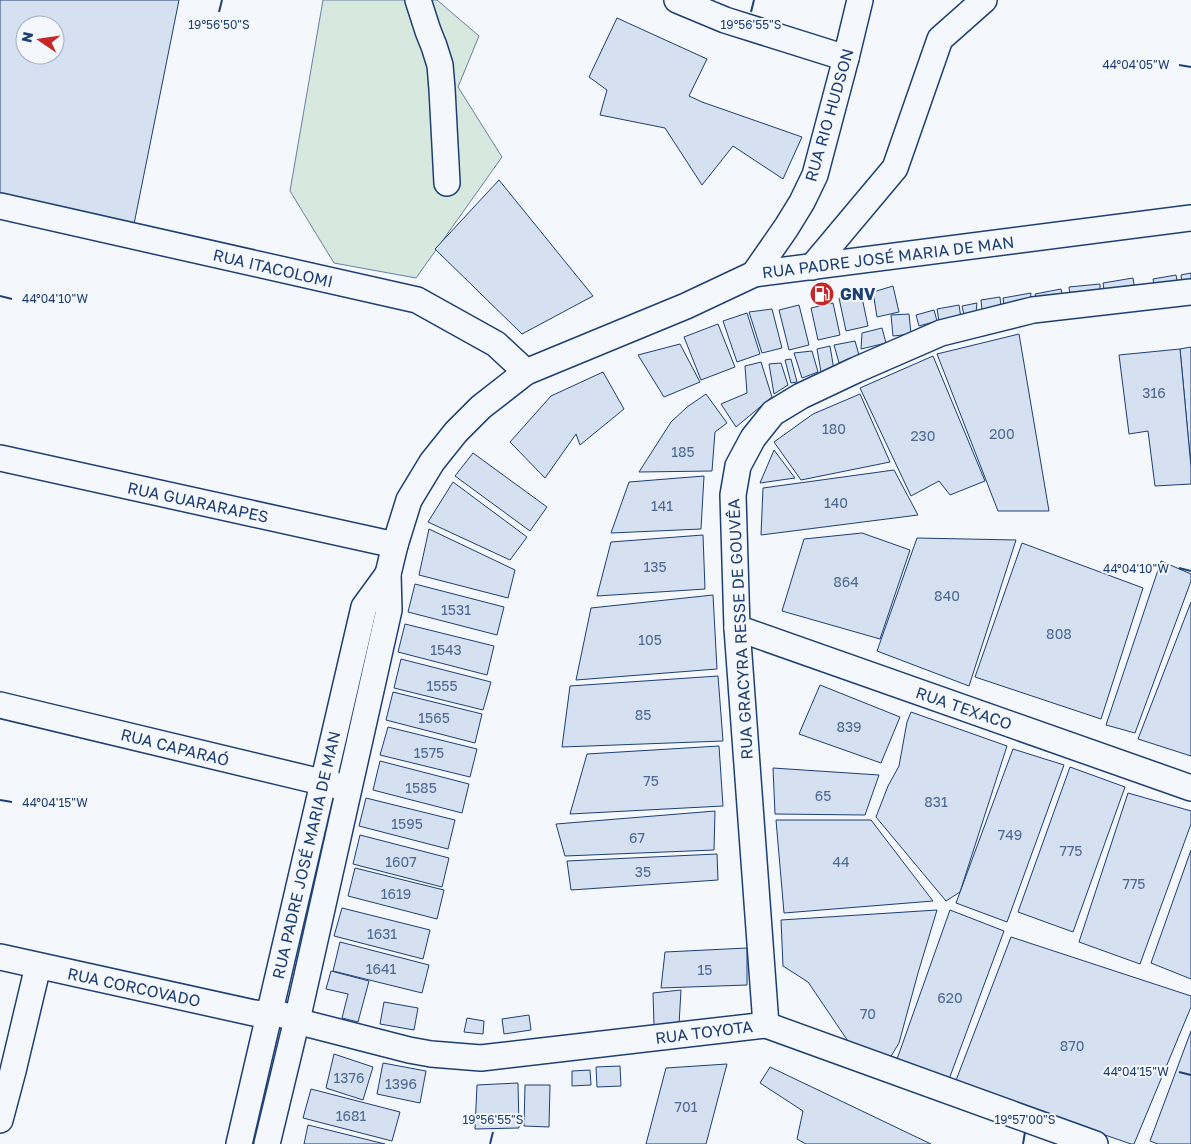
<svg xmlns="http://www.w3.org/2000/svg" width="1191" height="1144" font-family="'Golos Text',sans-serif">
	<rect width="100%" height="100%" fill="#f4f7fb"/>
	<polygon fill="#d7e8df" stroke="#687fa3" points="323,0 437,0 479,36 458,87 502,157 416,278 334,263 290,191"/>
	<g fill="#d5e0f0" stroke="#1d3f73" fill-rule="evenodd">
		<path d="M 0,0 L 179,0 L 133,229 L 0,206 ZM 25,25 L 55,25 L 55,55 L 25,55 Z"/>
		<polygon points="617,18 707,59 689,96 702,102 802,137 783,179 733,146 702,185 665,128 600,115 607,90 589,77"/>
		<polygon points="499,180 593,296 522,334 435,249"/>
		<polygon points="1191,273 1191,282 1182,284 1181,275"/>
		<polygon points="1176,275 1178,285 1155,289 1153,279"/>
		<polygon points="1133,278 1135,291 1105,296 1103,283"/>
		<polygon points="1100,284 1100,292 1070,295 1069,287"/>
		<polygon points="893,286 899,312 877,317 873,292"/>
		<polygon points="1061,289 1063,298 1037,302 1035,294"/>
		<polygon points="861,293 868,326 846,331 839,298"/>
		<polygon points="1031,293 1030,301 1004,306 1003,298"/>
		<polygon points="1000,297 1001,307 982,310 981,300"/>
		<polygon points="833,303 840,335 818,340 811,308"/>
		<polygon points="977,303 976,313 964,315 962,306"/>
		<polygon points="799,305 809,345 789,350 779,310"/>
		<polygon points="959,305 961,318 939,321 937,309"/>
		<polygon points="772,309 782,348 762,353 749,312"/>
		<polygon points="934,310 937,321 919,326 916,315"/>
		<polygon points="747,313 760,354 737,362 723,321"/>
		<polygon points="909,314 911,334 893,336 891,315"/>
		<polygon points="718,324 735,367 701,380 684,337"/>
		<polygon points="882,328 886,343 861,349 862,333"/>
		<polygon points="1019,334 1049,511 998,511 937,354"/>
		<polygon points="855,341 859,355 839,363 834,345"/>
		<polygon points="680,344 700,382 664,397 638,355"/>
		<polygon points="830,346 834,370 821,372 817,349"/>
		<polygon points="1191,347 1191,467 1180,349"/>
		<polygon points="1180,349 1191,467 1191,484 1155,486 1148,431 1129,434 1119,355"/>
		<polygon points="812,351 818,372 802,378 794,353"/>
		<polygon points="933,356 985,481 950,495 939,481 911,496 860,388"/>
		<polygon points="791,359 797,382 791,383 785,360"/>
		<polygon points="761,362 772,397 736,427 721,404 747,393 745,366"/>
		<polygon points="781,363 788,385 774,394 769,364"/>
		<polygon points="603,372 624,409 580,445 576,434 545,478 510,442 551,396"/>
		<polygon points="706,394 727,423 715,432 712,471 639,472 671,422 687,407"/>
		<polygon points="860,394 890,462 801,480 774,442 813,414"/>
		<polygon points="774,450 795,478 760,483"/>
		<polygon points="473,453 547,507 530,531 455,476"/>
		<polygon points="894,470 918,515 761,535 763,488"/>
		<polygon points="704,476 701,529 611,533 629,482"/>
		<polygon points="453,482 527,537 510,560 428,522"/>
		<polygon points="429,529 515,570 508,598 419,575"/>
		<polygon points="862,533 910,550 880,639 782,611 804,539"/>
		<polygon points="703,535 705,589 597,596 611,542"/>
		<polygon points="917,538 1016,540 969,686 877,651"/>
		<polygon points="1022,543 1143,588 1101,719 975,677"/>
		<polygon points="1161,561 1191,574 1191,581 1135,733 1106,725"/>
		<polygon points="415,584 504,607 497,635 408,612"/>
		<polygon points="713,595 717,669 576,680 591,608"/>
		<polygon points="1191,602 1191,756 1138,739"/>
		<polygon points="405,624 494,646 487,675 398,652"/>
		<polygon points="401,659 491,682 483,710 394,688"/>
		<polygon points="718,676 723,741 562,747 570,686"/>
		<polygon points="820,685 900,717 881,763 799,734"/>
		<polygon points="393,692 482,714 475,743 386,720"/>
		<polygon points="911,712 1007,746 960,892 946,901 876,817 888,786 899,766 907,722"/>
		<polygon points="388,727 477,749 470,777 380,755"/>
		<polygon points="719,746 723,806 570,814 587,754"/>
		<polygon points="1013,749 1064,765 1007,922 956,903"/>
		<polygon points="380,761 469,784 462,813 373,790"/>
		<polygon points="1070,767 1125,787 1073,932 1018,912"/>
		<polygon points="773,768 879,775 865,815 775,814"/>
		<polygon points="1128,793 1191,811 1191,824 1140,964 1079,942"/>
		<polygon points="366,798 455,820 448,849 359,826"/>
		<polygon points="715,811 714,850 565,856 556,824"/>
		<polygon points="776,820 871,820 933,901 784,913"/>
		<polygon points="360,835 449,858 442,887 353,864"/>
		<polygon points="1191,850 1191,979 1151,963"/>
		<polygon points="717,854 718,880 571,890 567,861"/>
		<polygon points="355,868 444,890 437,919 348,896"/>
		<polygon points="342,908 430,930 423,959 334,936"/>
		<polygon points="937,910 918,973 899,1043 887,1063 854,1050 808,982 783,966 781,920"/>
		<polygon points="950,910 1004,931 948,1082 896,1062"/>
		<polygon points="1011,937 1191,996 1191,1007 1134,1144 1131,1144 955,1083"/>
		<polygon points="340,942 429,965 422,993 333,971"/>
		<polygon points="747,948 747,985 661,988 665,952"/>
		<polygon points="331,971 369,981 358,1022 342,1018 348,994 326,989"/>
		<polygon points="681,990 679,1025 654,1025 653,993"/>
		<polygon points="384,1002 418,1008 414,1030 380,1024"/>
		<polygon points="529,1015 531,1030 504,1034 502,1019"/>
		<polygon points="467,1018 484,1021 483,1034 464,1032"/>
		<polygon points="1191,1031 1191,1144 1158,1144 1150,1141"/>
		<polygon points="334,1054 373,1067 363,1100 326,1088"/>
		<polygon points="383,1063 426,1071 420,1103 377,1094"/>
		<polygon points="727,1064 706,1144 646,1144 666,1068"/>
		<polygon points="620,1066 621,1086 597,1087 596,1067"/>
		<polygon points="770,1067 931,1144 806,1144 797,1139 803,1111 760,1083"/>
		<polygon points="590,1070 591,1085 572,1086 572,1071"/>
		<polygon points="518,1083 519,1128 475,1129 477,1085"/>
		<polygon points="525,1085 550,1085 549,1127 524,1126"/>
		<polygon points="311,1089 400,1112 392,1141 303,1118"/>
		<polygon points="308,1125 385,1144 304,1144"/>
	</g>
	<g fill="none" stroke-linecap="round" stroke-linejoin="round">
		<defs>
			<g id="minor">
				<polyline points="418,0 428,31 434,46 440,65 442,89 447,183"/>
				<polyline points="677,0 725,20 846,58"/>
				<polyline points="0,206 417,300 496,344 526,372"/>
				<polyline points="812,267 895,168 940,39 984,0"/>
				<polyline points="754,274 786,228 802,202 815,175 846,58 860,0"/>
				<polyline points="0,458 395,545"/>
				<polyline points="737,628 1191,788"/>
				<polyline points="0,705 338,786"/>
				<polyline points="0,957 254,1013 269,1015 276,1013 283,1015"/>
				<polyline points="296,1021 409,1050 431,1054 481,1058 766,1025 1095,1144"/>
				<polyline points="766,1025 737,628 733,495 738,466 753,438 773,413 801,396 856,370 941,333 1033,310 1191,292"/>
				<polyline points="0,1120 13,1071 38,966"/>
				<polyline points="239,1144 364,607 388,574"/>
				<polyline points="267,1144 300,1007 389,610 388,574 395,545 409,500 432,462 456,432 481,407 526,372 686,306 754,274 1191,218"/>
			</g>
		</defs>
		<use href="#minor" stroke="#1d3f73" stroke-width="28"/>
		<use href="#minor" stroke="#f4f7fb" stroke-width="25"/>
	</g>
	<path fill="none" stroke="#1d3f73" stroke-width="2" d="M 219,12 L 222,0M 751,12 L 754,0M 1179,65 L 1191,67M 0,296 L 12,299M 1179,568 L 1191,571M 0,800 L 12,802M 1179,1072 L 1191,1075M 490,1144 L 493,1132M 1023,1144 L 1025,1132"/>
	<defs>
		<symbol id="fuel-disc" viewBox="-11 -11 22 22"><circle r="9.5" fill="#c62828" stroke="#f4f7fb"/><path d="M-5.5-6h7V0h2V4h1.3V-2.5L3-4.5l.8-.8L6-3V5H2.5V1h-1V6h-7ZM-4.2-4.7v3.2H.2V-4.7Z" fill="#fff"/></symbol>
	</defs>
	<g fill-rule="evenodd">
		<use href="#fuel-disc" x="808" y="280" width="28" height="28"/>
	</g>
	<g text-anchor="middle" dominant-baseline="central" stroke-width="4" stroke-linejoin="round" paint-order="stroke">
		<g font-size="14" fill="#4b6792">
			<text x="1154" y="392">316</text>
			<text x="834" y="428">180</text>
			<text x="1002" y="433">200</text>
			<text x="923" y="435">230</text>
			<text x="683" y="451">185</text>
			<text x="836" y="502">140</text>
			<text x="662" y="505">141</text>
			<text x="655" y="566">135</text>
			<text x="846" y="581">864</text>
			<text x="947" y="595">840</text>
			<text x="456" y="609">1531</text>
			<text x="1059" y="633">808</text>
			<text x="650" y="639">105</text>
			<text x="446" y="649">1543</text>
			<text x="442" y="685">1555</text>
			<text x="643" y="714">85</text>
			<text x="434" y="717">1565</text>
			<text x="849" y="726">839</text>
			<text x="429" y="752">1575</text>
			<text x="651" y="780">75</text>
			<text x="421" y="787">1585</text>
			<text x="823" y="795">65</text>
			<text x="936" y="801">831</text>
			<text x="407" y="823">1595</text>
			<text x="1010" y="834">749</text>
			<text x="637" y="837">67</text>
			<text x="1071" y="850">775</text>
			<text x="401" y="861">1607</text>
			<text x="841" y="861">44</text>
			<text x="643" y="871">35</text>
			<text x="1134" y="883">775</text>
			<text x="396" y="893">1619</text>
			<text x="382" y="933">1631</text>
			<text x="381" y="968">1641</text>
			<text x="705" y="969">15</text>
			<text x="950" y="997">620</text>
			<text x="868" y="1013">70</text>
			<text x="1072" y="1045">870</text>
			<text x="349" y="1077">1376</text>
			<text x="401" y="1083">1396</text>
			<text x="686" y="1106">701</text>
			<text x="351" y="1115">1681</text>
		</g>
		<g font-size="16" fill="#1d3f73" stroke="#f4f7fb">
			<text transform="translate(829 115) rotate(-74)">RUA RIO HUDSON</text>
			<text transform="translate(888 257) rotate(-7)">RUA PADRE JOSÉ MARIA DE MAN</text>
			<text transform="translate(273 268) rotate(13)">RUA ITACOLOMI</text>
			<text transform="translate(198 502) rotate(12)">RUA GUARARAPES</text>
			<text transform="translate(740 629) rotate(-93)">RUA GRACYRA RESSE DE GOUVÊA</text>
			<text transform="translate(964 708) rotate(19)">RUA TEXACO</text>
			<text transform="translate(175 747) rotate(14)">RUA CAPARAÓ</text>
			<text transform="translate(306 855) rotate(-77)">RUA PADRE JOSÉ MARIA DE MAN</text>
			<text transform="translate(134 987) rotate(12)">RUA CORCOVADO</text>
			<text transform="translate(704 1032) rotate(-7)">RUA TOYOTA</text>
		</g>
		<g font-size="16" font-weight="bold" fill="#1d3f73" stroke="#f4f7fb" text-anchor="start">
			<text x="840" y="294">GNV</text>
		</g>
	</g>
	<g font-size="12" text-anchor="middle" fill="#1d3f73" stroke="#f4f7fb" stroke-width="4" stroke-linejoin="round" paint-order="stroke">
		<text x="751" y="29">19°56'55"S</text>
		<text x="219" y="29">19°56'50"S</text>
		<text x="1136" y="69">44°04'05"W</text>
		<text x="55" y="303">44°04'10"W</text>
		<text x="1136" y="573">44°04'10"W</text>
		<text x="55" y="807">44°04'15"W</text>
		<text x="1136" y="1076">44°04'15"W</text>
		<text x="493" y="1124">19°56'55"S</text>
		<text x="1025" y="1124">19°57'00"S</text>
	</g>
	<g transform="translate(40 40) rotate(283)"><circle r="24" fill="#f4f7fb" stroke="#9eadc5"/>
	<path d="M0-4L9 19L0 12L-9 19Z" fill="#c62828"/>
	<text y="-8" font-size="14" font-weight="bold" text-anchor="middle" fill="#1d3f73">N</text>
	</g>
</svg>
